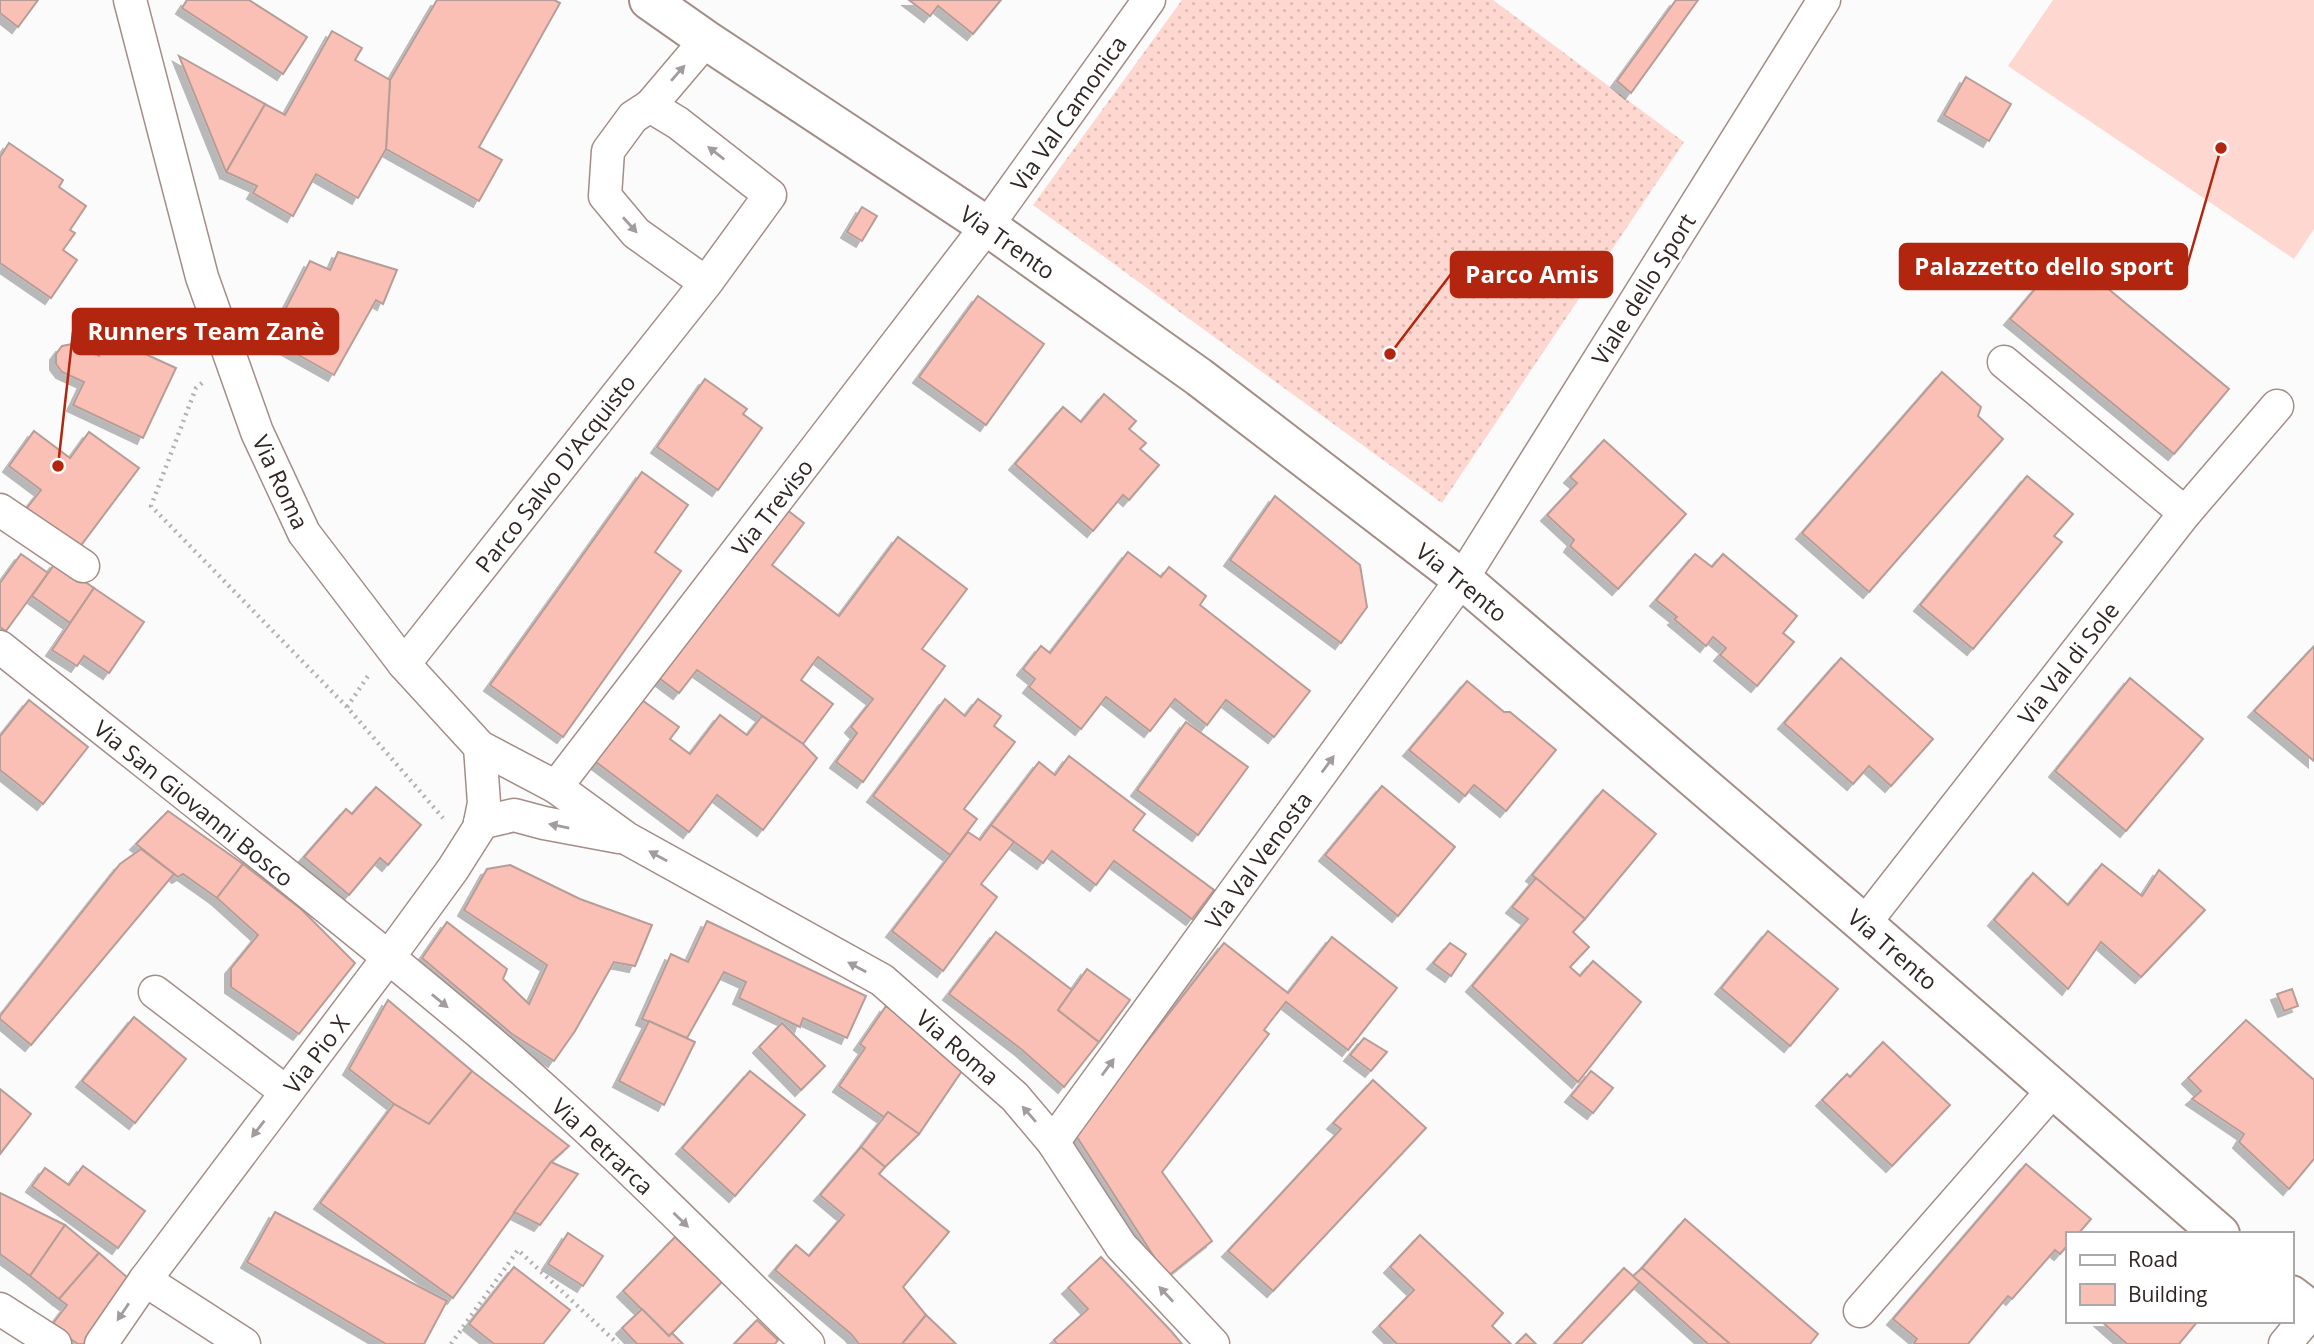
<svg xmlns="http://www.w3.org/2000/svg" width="2314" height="1344" font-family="'Open Sans',sans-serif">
	<defs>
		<pattern id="grass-dots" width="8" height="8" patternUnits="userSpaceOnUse" patternTransform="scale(1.75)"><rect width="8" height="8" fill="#fed8d0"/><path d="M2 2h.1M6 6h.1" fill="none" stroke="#dab9b2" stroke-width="1.8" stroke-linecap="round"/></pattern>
		<filter id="shadow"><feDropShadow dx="-6" dy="6" stdDeviation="0" flood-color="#0004"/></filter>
	</defs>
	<rect width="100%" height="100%" fill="#fbfbfb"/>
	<polygon fill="url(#grass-dots)" points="1182,0 1493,0 1684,142 1442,503 1033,205"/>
	<polygon fill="#fed8d0" points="2053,0 2314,0 2314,229 2294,259 2008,66"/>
	<g fill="#fbc0b5" stroke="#b69d97" stroke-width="2" filter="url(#shadow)">
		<polygon points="0,0 38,0 18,27 0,13"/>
		<polygon points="187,0 249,0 307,37 283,74 182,8"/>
		<polygon points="437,0 554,0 560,3 479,147 502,160 479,201 386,149 390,80"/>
		<polygon points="909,0 1001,0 973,34 938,6 930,16"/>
		<polygon points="1676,0 1698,0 1631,93 1617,81"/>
		<polygon points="332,31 362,48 355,60 390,80 386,149 358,198 316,174 293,216 253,193 257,186 226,172 265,104 285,115"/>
		<polygon points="179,56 265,104 226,172"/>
		<polygon points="1966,77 2011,104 1989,141 1944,115"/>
		<polygon points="9,143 63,180 59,187 86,206 70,230 75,233 63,250 77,260 51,298 0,263 0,157"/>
		<polygon points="862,207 877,216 862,241 847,232"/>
		<polygon points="338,252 397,270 383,304 376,300 334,375 270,339 310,261 330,270"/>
		<polygon points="2065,253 2229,389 2174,454 2010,319"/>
		<polygon points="978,296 1044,344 986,425 919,377"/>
		<polygon points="108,337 176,368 143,438 73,405 84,382 62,372 56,364 56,354 62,346 72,344 99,356"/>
		<polygon points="1942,372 1981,407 1978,416 2003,439 1869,592 1802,533"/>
		<polygon points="705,379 747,409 743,414 762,428 718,490 657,447"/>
		<polygon points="1104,394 1136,421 1129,429 1146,443 1140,449 1159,465 1129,500 1123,495 1093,531 1015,464 1063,407 1081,422"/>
		<polygon points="34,431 70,458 89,432 139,468 79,548 26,509 41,490 9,466"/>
		<polygon points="1604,440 1686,514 1618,589 1570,546 1574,540 1547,515 1577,483 1570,477"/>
		<polygon points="642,472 688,505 655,552 681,571 563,737 490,685"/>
		<polygon points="2027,476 2073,514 2054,536 2062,542 1973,649 1920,605"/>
		<polygon points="1275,496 1360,565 1367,607 1341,643 1230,560"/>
		<polygon points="782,506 804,523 772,565 839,616 898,537 967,589 922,649 945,666 863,782 836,762 857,733 851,727 873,699 818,657 801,680 833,704 803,744 697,670 679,693 655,675"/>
		<polygon points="1128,552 1161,577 1169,567 1206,596 1200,605 1310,691 1274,737 1226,700 1207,725 1175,699 1150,731 1106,697 1081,729 1029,687 1035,679 1023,669 1041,646 1050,653"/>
		<polygon points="21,554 48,573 6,631 0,627 0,583"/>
		<polygon points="1695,554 1712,567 1723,554 1797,616 1783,633 1794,642 1757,686 1720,655 1726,648 1713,637 1706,646 1674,619 1677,617 1656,600"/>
		<polygon points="56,562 94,588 70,623 32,596"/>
		<polygon points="94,588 144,622 109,673 84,656 77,666 52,650"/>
		<polygon points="2314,646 2314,761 2254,711"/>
		<polygon points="1841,658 1933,739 1891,786 1869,766 1853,784 1784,723"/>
		<polygon points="2130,678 2203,739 2126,831 2055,771"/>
		<polygon points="1467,681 1504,712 1510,712 1556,750 1506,811 1474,785 1465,796 1409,750"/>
		<polygon points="635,695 679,727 670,739 690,754 720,715 747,735 762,716 803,744 817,758 763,830 717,795 689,832 588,756"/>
		<polygon points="945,699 965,716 978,699 1001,716 994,726 1015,742 964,809 977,819 950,855 873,796"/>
		<polygon points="29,700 88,747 43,804 0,770 0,736"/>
		<polygon points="1186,722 1248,767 1198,835 1137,790"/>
		<polygon points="1069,756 1145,814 1133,830 1214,890 1192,919 1114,861 1096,885 1052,851 1043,863 991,825 1039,762 1055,775"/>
		<polygon points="1382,786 1455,847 1398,916 1325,855"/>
		<polygon points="376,787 421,825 388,865 380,858 349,895 304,857 346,809 352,814"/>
		<polygon points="1603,790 1656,834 1585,919 1532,875"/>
		<polygon points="168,811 243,864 217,898 183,874 178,877 136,844"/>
		<polygon points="991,825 1014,842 981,884 997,897 943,971 892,931 968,832 980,840"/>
		<polygon points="141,849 174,874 31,1045 0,1019 0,1016 120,864"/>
		<polygon points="243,864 301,909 355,963 299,1034 231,987 231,968 258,935 217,898"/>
		<polygon points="2102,864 2142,896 2159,870 2205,910 2141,977 2101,942 2068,989 1994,920 2033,873 2068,905"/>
		<polygon points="510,865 580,899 652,925 635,966 614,962 575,1031 554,1061 512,1034 422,958 447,922 507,969 503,979 529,1004 547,965 464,910 487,869"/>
		<polygon points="1536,878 1585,919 1573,932 1589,947 1570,967 1580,976 1593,961 1641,1002 1578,1082 1472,986 1528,919 1512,907"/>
		<polygon points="707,921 866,996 847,1038 803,1018 800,1027 739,998 746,982 724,972 687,1038 642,1019 671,954 688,962"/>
		<polygon points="1768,931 1838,989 1790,1046 1721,988"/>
		<polygon points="996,932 1072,990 1058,1010 1099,1042 1064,1087 1021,1049 949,994"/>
		<polygon points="1332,937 1397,988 1348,1050 1286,1002 1274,1017 1264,1030 1269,1034 1162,1172 1212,1241 1167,1277 1075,1134 1224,943 1288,993"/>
		<polygon points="1450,943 1466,954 1451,976 1433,963"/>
		<polygon points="1087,969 1130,1000 1099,1042 1058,1010"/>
		<polygon points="2292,989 2298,1006 2284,1011 2277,994"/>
		<polygon points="388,1000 472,1071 429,1124 394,1104 349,1069"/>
		<polygon points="886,1006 968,1062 919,1134 888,1112 884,1117 839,1086 865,1048 860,1044"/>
		<polygon points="134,1017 186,1059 135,1123 82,1081"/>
		<polygon points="2246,1020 2314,1080 2314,1159 2289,1189 2239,1142 2244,1134 2192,1099 2201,1091 2188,1078"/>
		<polygon points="649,1021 695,1042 664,1105 619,1081"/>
		<polygon points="782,1023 825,1066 801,1090 759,1047"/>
		<polygon points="1364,1038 1387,1052 1371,1071 1350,1055"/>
		<polygon points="1883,1042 1950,1105 1892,1166 1822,1100 1847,1074 1850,1077"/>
		<polygon points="472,1071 569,1146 551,1162 453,1298 320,1203 394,1104 429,1124"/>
		<polygon points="750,1071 805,1115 735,1196 682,1148"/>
		<polygon points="1591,1071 1613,1088 1593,1113 1571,1096"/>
		<polygon points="1373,1080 1426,1128 1273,1291 1228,1251 1341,1129 1333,1123"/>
		<polygon points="0,1089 31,1114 0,1154"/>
		<polygon points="888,1112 919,1134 885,1167 861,1147"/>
		<polygon points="861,1147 885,1167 879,1174 949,1232 903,1287 926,1315 902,1344 859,1344 851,1334 775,1270 796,1245 809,1256 844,1215 820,1195"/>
		<polygon points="551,1162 578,1174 540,1225 514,1212"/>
		<polygon points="2026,1164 2091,1219 2078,1234 2067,1234 2067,1246 2060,1254 2055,1250 2012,1299 2008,1296 1968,1344 1916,1344 1914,1343 1917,1339 1893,1319"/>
		<polygon points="83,1166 145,1211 118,1248 32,1186 45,1168 69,1185"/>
		<polygon points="0,1193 65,1225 30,1276 0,1254"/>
		<polygon points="275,1212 447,1301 424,1344 386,1344 247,1262"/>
		<polygon points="1685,1219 1818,1334 1810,1344 1730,1344 1642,1268"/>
		<polygon points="65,1225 99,1253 59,1299 30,1276"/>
		<polygon points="568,1233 603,1256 583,1286 548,1264"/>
		<polygon points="1420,1235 1503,1313 1492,1326 1511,1344 1397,1344 1379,1326 1414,1290 1390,1267"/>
		<polygon points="675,1237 722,1282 669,1336 623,1291"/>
		<polygon points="99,1253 135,1284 96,1327 84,1344 78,1344 51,1326 67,1305 59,1299"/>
		<polygon points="1101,1257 1171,1331 1182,1344 1057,1344 1054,1340 1088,1309 1068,1288"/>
		<polygon points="514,1267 570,1310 543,1344 494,1344 469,1324"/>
		<polygon points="1624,1268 1640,1282 1581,1344 1554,1344"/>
		<polygon points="1642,1268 1730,1344 1708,1344 1633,1276"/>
		<polygon points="642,1309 669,1336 672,1333 683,1344 637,1344 622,1328"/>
		<polygon points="926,1315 946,1334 956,1344 902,1344"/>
		<polygon points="757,1320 778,1340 775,1344 734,1344"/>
		<polygon points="2101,1321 2198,1321 2179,1344 2127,1344"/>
		<polygon points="1526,1334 1536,1344 1516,1344"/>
	</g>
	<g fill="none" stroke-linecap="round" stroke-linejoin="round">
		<defs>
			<g id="minor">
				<polyline points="130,0 202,277 257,432 304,533 404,664 480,747 556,787 626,838 882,980 1015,1097 1053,1142 1121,1246 1213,1344"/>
				<polyline points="650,106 706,40"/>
				<polyline points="2004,362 2185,513"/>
				<polyline points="0,510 83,566"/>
				<path d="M 0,647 C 161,776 324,902 481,1034 C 595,1131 701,1239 808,1344"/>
				<polyline points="404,664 706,283 770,195 678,123 650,106 633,117 608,151 605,196 636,233 706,283"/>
				<polyline points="556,787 987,226 1149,0"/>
				<polyline points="480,823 514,815 544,823 619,837"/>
				<polyline points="1864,924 2185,513 2277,406"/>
				<polyline points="155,992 286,1092"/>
				<polyline points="1053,1142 1462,579 1824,0"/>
				<polyline points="145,1280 244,1344"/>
				<polyline points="0,1309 55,1344"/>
				<polyline points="1860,1311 2054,1089"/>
				<polyline points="101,1344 145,1280 388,958 453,869 479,828 484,803 480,747"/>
				<polyline points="2285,1344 2314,1309"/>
			</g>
			<g id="tertiary">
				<polyline points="649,0 706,40 987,226 1199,377 1462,579 1864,924 2220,1234"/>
				<polyline points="2291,1295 2314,1313"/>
			</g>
		</defs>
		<use href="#minor" stroke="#a58d87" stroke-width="35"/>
		<use href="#tertiary" stroke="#a58d87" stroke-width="42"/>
		<g stroke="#b2afae" stroke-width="4.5" stroke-dasharray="2 5" stroke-linecap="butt">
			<polyline points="202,383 196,388 151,506 347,707 443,818"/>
			<polyline points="347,707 368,676"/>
			<polyline points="451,1344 518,1250 618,1344"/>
		</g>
		<use href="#minor" stroke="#fff" stroke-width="32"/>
		<use href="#tertiary" stroke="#fff" stroke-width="38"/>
	</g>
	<defs><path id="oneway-solid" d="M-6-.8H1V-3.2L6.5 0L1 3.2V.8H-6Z" transform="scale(1.75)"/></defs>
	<g fill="#a29d9c">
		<use href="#oneway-solid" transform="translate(678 73) rotate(-49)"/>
		<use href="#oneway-solid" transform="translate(716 153) rotate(-142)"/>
		<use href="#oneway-solid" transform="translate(630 225) rotate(48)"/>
		<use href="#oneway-solid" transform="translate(1328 764) rotate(-54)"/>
		<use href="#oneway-solid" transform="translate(559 826) rotate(-169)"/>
		<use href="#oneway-solid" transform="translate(658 856) rotate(-151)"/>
		<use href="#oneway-solid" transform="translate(857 967) rotate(-152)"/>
		<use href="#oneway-solid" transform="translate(440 1001) rotate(39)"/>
		<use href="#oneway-solid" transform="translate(1108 1067) rotate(-54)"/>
		<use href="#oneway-solid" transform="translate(1029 1114) rotate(-131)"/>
		<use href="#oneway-solid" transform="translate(258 1129) rotate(128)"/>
		<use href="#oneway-solid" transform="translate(681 1220) rotate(44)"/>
		<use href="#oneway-solid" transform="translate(1166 1294) rotate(-133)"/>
		<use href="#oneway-solid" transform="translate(123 1312) rotate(124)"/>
	</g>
	<g text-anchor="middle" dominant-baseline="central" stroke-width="5" stroke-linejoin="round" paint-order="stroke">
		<g font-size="23" fill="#302624" stroke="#fff">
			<text transform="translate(1068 113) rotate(-55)">Via Val Camonica</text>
			<text transform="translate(1008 242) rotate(35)">Via Trento</text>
			<text transform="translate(1643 289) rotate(-58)">Viale dello Sport</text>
			<text transform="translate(555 473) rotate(-52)">Parco Salvo D'Acquisto</text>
			<text transform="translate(281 482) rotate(65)">Via Roma</text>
			<text transform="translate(772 507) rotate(-52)">Via Treviso</text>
			<text transform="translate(1462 582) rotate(39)">Via Trento</text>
			<text transform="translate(2068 663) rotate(-52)">Via Val di Sole</text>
			<text transform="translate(194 803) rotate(39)">Via San Giovanni Bosco</text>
			<text transform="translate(1258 860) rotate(-54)">Via Val Venosta</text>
			<text transform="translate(1893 949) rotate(41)">Via Trento</text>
			<text transform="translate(958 1047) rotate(41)">Via Roma</text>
			<text transform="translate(316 1054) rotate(-53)">Via Pio X</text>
			<text transform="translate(603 1146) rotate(43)">Via Petrarca</text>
		</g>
	</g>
	<path fill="none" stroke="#b2250e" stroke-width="2.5" d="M2221 148L2187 266M1390 354L1451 274M58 466L73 332"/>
	<g fill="#b2250e" stroke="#fff" stroke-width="2.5">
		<circle cx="2221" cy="148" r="7"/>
		<circle cx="1390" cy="354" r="7"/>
		<circle cx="58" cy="466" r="7"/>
	</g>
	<g fill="#b2250e" stroke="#b2250e" stroke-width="2.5">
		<rect x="1900" y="244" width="287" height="45" rx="7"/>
		<rect x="1451" y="252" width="161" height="45" rx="7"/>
		<rect x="73" y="309" width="265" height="45" rx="7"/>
	</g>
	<g font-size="24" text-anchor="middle" font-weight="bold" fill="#fff">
		<text x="2044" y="275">Palazzetto dello sport</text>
		<text x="1532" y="283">Parco Amis</text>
		<text x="206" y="340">Runners Team Zanè</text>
	</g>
	<rect x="2066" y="1232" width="228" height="91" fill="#ffffff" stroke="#aca8a7" stroke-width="2"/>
	<rect x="2080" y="1255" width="35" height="10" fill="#ffffff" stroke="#aca8a7" stroke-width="2"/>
	<text x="2128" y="1267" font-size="21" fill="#302624">Road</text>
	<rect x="2080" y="1284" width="35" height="21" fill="#fbc0b5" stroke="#aca8a7" stroke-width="2"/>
	<text x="2128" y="1302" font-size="21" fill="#302624">Building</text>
</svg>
